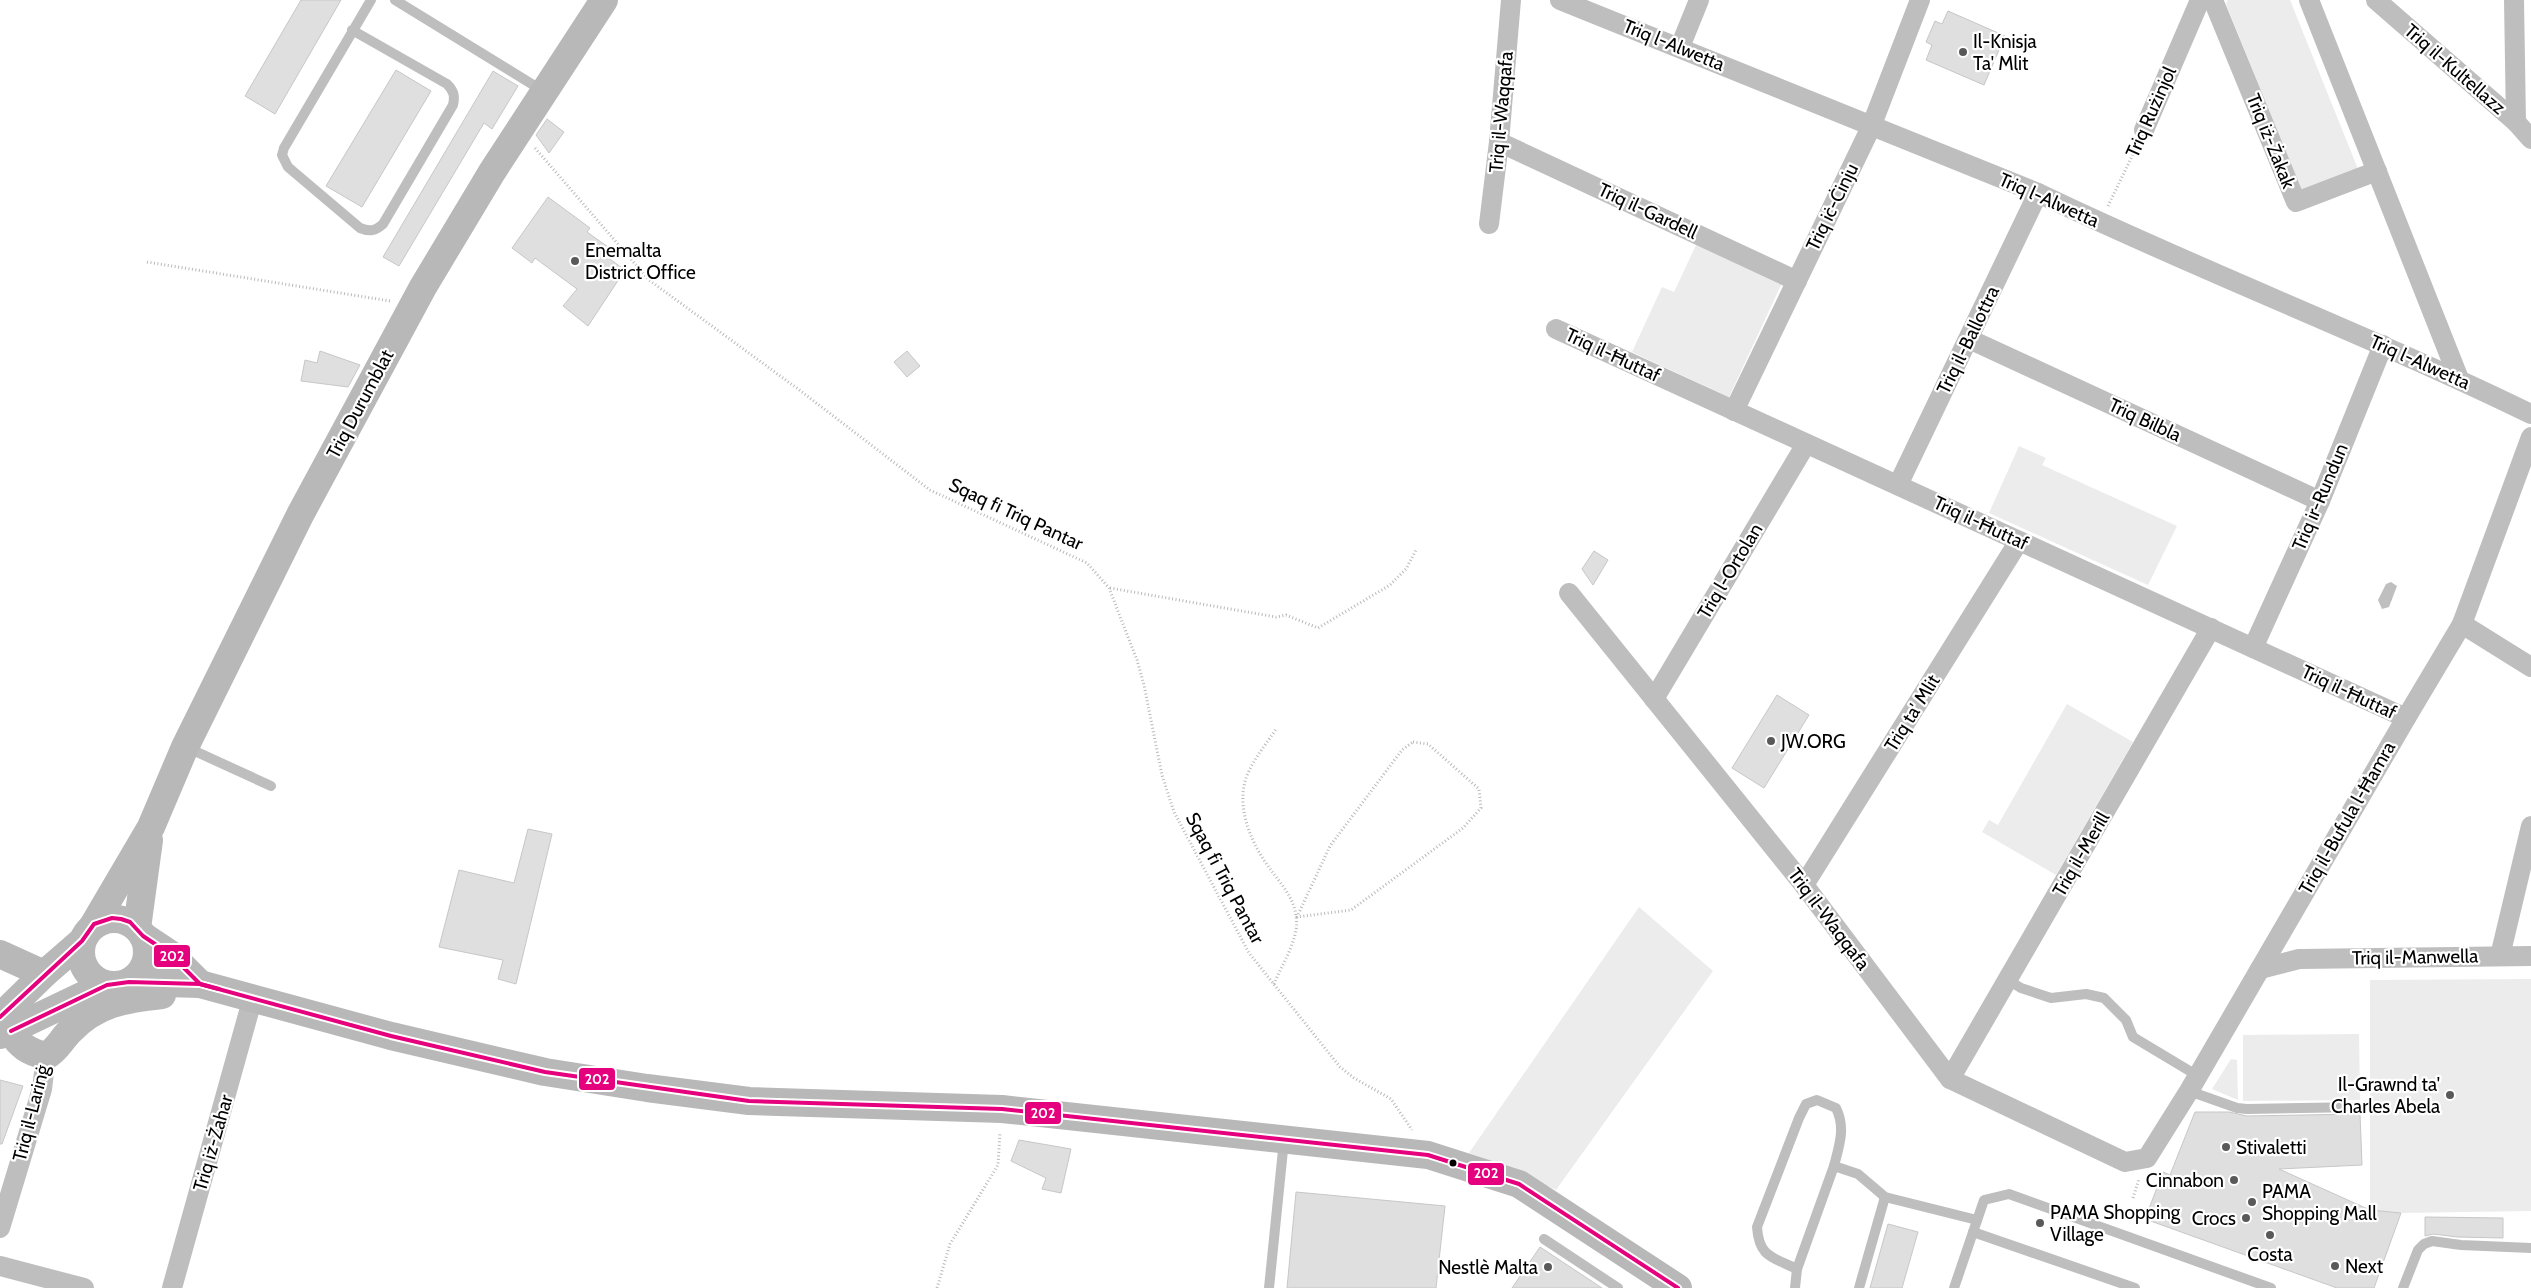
<svg xmlns="http://www.w3.org/2000/svg" width="2531" height="1288" font-family="Cabin,sans-serif">
	<rect width="100%" height="100%" fill="#fff"/>
	<g fill="#ececec">
		<polygon points="2228,0 2290,0 2358,169 2302,191 2226,4"/>
		<polygon points="1697,243 1782,283 1729,397 1632,352 1662,287 1674,292"/>
		<polygon points="2019,446 2046,458 2042,465 2177,526 2148,585 1989,513"/>
		<polygon points="2067,704 2133,742 2056,875 1982,832 1989,820 1998,825"/>
		<polygon points="1639,907 1713,971 1556,1190 1504,1165 1469,1153"/>
		<polygon points="2531,979 2531,1211 2401,1213 2370,1210 2370,980"/>
		<polygon points="2359,1034 2360,1100 2243,1101 2243,1035"/>
		<polygon points="2231,1059 2237,1060 2238,1100 2212,1089"/>
	</g>
	<polygon fill="#bfbfbf" points="2391,582 2397,586 2389,607 2382,609 2378,600 2386,584"/>
	<g fill="#dfdfdf" stroke="#c7c7c7">
		<polygon points="301,0 341,0 275,114 245,96"/>
		<polygon points="1948,11 2005,36 1984,85 1926,60 1932,45 1926,42 1935,21 1942,24"/>
		<polygon points="396,70 431,91 362,207 326,186"/>
		<polygon points="493,71 518,86 492,129 484,123 399,266 383,257"/>
		<polygon points="547,119 564,132 549,153 536,135"/>
		<polygon points="548,197 590,228 587,232 608,247 603,254 625,270 588,326 563,306 577,289 535,258 532,263 512,248"/>
		<polygon points="320,351 360,365 348,387 301,381 305,360 317,363"/>
		<polygon points="907,351 920,366 907,377 894,362"/>
		<polygon points="1594,551 1608,560 1593,585 1582,569"/>
		<polygon points="1777,695 1809,715 1764,788 1732,768"/>
		<polygon points="528,829 552,834 516,984 498,979 503,960 439,947 459,870 514,883"/>
		<polygon points="0,1080 23,1086 2,1144 0,1144"/>
		<polygon points="2195,1112 2229,1112 2247,1116 2360,1114 2362,1165 2279,1169 2370,1210 2401,1213 2374,1288 2337,1288 2145,1219 2163,1172 2170,1175"/>
		<polygon points="1019,1140 1071,1149 1061,1193 1042,1189 1046,1178 1011,1161"/>
		<polygon points="1296,1192 1445,1206 1436,1288 1287,1288"/>
		<polygon points="2425,1217 2503,1218 2503,1238 2457,1237 2433,1234 2425,1236"/>
		<polygon points="1888,1224 1918,1232 1902,1288 1870,1288"/>
		<polygon points="1540,1247 1602,1288 1512,1288"/>
	</g>
	<g fill="none" stroke-linecap="round" stroke-linejoin="round">
		<g stroke="#b9b9b9" stroke-width="3" stroke-dasharray="1 2.5" stroke-linecap="butt">
			<polyline points="535,148 649,280 798,389 930,490 1087,563 1109,588 1137,660 1144,685 1162,775 1174,812 1249,953 1340,1067 1354,1078 1391,1099 1412,1130"/>
			<polyline points="2108,206 2137,146"/>
			<polyline points="147,262 390,301"/>
			<polyline points="1110,588 1276,617 1286,615 1318,628 1390,585 1406,569 1416,550"/>
			<polygon points="1413,742 1428,744 1479,789 1481,808 1463,828 1351,910 1297,917 1330,846 1402,750"/>
			<path d="M 1274,984 C 1282,964 1300,938 1296,916 C 1294,898 1281,884 1271,870 C 1251,844 1233,803 1249,771 C 1256,756 1267,743 1276,729"/>
			<polyline points="2133,1198 2139,1179"/>
			<polyline points="937,1288 950,1244 998,1165 1000,1132"/>
		</g>
		<g stroke="#bebebe" stroke-width="10">
			<polyline points="395,0 543,91"/>
			<path d="M 352,30 L 447,84 C 454,91 455,96 453,105 L 383,224 C 375,231 370,232 360,228 L 288,167 L 282,155 L 284,148 L 371,0"/>
			<polyline points="186,747 271,786"/>
			<polyline points="2008,980 2021,988 2051,998 2086,994 2104,998 2126,1020 2133,1037 2198,1076"/>
			<polyline points="2189,1091 2237,1108 2247,1109 2360,1107"/>
			<polyline points="1973,1232 2135,1288"/>
			<polyline points="1544,1239 1618,1288"/>
			<path d="M 1797,1269 C 1772,1257 1759,1257 1757,1227 L 1799,1118 L 1806,1104 L 1817,1100 L 1836,1108 C 1846,1128 1839,1146 1834,1166"/>
			<polyline points="1269,1288 1284,1140"/>
			<polyline points="1795,1288 1797,1269 1834,1166 1858,1174 1885,1197 1977,1220"/>
			<polyline points="1859,1288 1885,1197"/>
			<polyline points="1954,1288 1984,1200 2009,1194 2271,1288"/>
			<polyline points="2403,1288 2418,1250 2424,1244 2432,1241 2461,1245 2531,1248"/>
		</g>
		<g stroke="#bebebe" stroke-width="20">
			<path d="M 1560,0 L 2038,193 C 2200,271 2369,335 2531,414"/>
			<polyline points="2213,0 2296,202 2377,171"/>
			<polyline points="2309,0 2459,379"/>
			<polyline points="2376,0 2516,122 2531,139"/>
			<polyline points="2514,0 2516,122"/>
			<polyline points="1680,47 1699,0"/>
			<polyline points="2144,130 2200,0"/>
			<polyline points="1499,142 1797,281"/>
			<polyline points="1489,224 1499,142 1511,0"/>
			<polyline points="1556,329 2406,718"/>
			<polyline points="1969,339 2320,501"/>
			<polyline points="1734,411 1871,127 1920,0"/>
			<polyline points="1898,485 2038,193"/>
			<polyline points="1569,593 1804,885 1950,1079 2125,1162 2147,1158 2189,1091 2406,718 2462,624 2531,437"/>
			<polyline points="2462,624 2531,667"/>
			<polyline points="2253,648 2320,501 2383,345"/>
			<polyline points="1654,699 1806,444"/>
			<polyline points="1804,885 2019,541"/>
			<polyline points="2500,956 2531,826"/>
			<polyline points="2260,969 2299,959 2531,956"/>
			<polyline points="1950,1079 2211,628"/>
			<polyline points="0,1228 42,1089 46,1056"/>
			<polyline points="0,1266 84,1288"/>
			<polyline points="172,1288 253,997"/>
		</g>
		<g stroke="#b8b8b8" stroke-width="28">
			<circle cx="114" cy="952" r="33"/>
			<polyline points="94,924 151,827 185,747 300,515 423,287 492,172 604,0"/>
			<polyline points="137,928 149,840"/>
			<polyline points="143,936 170,954 200,984"/>
			<polyline points="0,954 44,974"/>
			<polyline points="129,982 200,984 391,1036 545,1072 647,1088 749,1101 1002,1109 1428,1155 1519,1184 1678,1288"/>
			<polyline points="0,1017 44,974 82,941"/>
			<path d="M 11,1031 C 19,1046 29,1052 46,1056 C 57,1050 61,1040 70,1031 C 97,1003 125,999 162,995"/>
			<polyline points="0,1035 105,985"/>
		</g>
		<defs>
			<g id="bus-1">
				<polyline points="0,1017 82,941 94,924 112,918 121,919 130,922 143,936 170,954 200,984 391,1036 545,1072 749,1101 1002,1109 1428,1155 1519,1184 1678,1288"/>
				<polyline points="11,1031 107,985 129,982 200,984 219,989"/>
			</g>
		</defs>
		<use href="#bus-1" stroke="#fff" stroke-width="8"/>
		<use href="#bus-1" stroke="#e5007d" stroke-width="4"/>
	</g>
	<g fill="#595959" stroke="#fff" stroke-width="2">
		<circle cx="1963" cy="52" r="5"/>
		<circle cx="575" cy="261" r="5"/>
		<circle cx="1771" cy="741" r="5"/>
		<circle cx="2450" cy="1095" r="5"/>
		<circle cx="2226" cy="1147" r="5"/>
		<circle cx="2234" cy="1180" r="5"/>
		<circle cx="2252" cy="1202" r="5"/>
		<circle cx="2246" cy="1218" r="5"/>
		<circle cx="2040" cy="1223" r="5"/>
		<circle cx="2270" cy="1235" r="5"/>
		<circle cx="2335" cy="1266" r="5"/>
		<circle cx="1548" cy="1267" r="5"/>
	</g>
	<circle fill="#000" stroke="#fff" stroke-width="2" cx="1453" cy="1163" r="4.5"/>
	<g text-anchor="middle" dominant-baseline="central" stroke-width="4.5" stroke-linejoin="round" paint-order="stroke">
		<g font-size="19" fill="#000" stroke="#fff" text-anchor="start">
			<text x="1973" y="41">Il-Knisja<tspan x="1973" dy="22">Ta' Mlit</tspan></text>
			<text x="585" y="250">Enemalta<tspan x="585" dy="22">District Office</tspan></text>
			<text x="1781" y="741">JW.ORG</text>
			<text x="2440" y="1084" text-anchor="end">Il-Grawnd ta'<tspan x="2440" dy="22">Charles Abela</tspan></text>
			<text x="2236" y="1147">Stivaletti</text>
			<text x="2224" y="1180" text-anchor="end">Cinnabon</text>
			<text x="2262" y="1191">PAMA<tspan x="2262" dy="22">Shopping Mall</tspan></text>
			<text x="2050" y="1212">PAMA Shopping<tspan x="2050" dy="22">Village</tspan></text>
			<text x="2236" y="1218" text-anchor="end">Crocs</text>
			<text x="2270" y="1254" text-anchor="middle">Costa</text>
			<text x="2345" y="1266">Next</text>
			<text x="1538" y="1267" text-anchor="end">Nestlè Malta</text>
		</g>
		<g font-size="19" fill="#000" stroke="#fff">
			<text transform="translate(1674 45) rotate(22)">Triq l-Alwetta</text>
			<text transform="translate(2455 69) rotate(41)">Triq il-Kultellazz</text>
			<text transform="translate(1501 112) rotate(-85)">Triq il-Waqqafa</text>
			<text transform="translate(2151 112) rotate(-66)">Triq Rużinjol</text>
			<text transform="translate(2271 141) rotate(68)">Triq iż-Żakak</text>
			<text transform="translate(2049 200) rotate(24)">Triq l-Alwetta</text>
			<text transform="translate(1832 207) rotate(-64)">Triq iċ-Ċinju</text>
			<text transform="translate(1648 211) rotate(25)">Triq il-Gardell</text>
			<text transform="translate(1968 340) rotate(-64)">Triq il-Ballottra</text>
			<text transform="translate(1613 355) rotate(25)">Triq il-Ħuttaf</text>
			<text transform="translate(2420 362) rotate(24)">Triq l-Alwetta</text>
			<text transform="translate(360 404) rotate(-62)">Triq Durumblat</text>
			<text transform="translate(2145 420) rotate(25)">Triq Bilbla</text>
			<text transform="translate(2320 497) rotate(-67)">Triq ir-Rundun</text>
			<text transform="translate(1016 514) rotate(25)">Sqaq fi Triq Pantar</text>
			<text transform="translate(1981 523) rotate(25)">Triq il-Ħuttaf</text>
			<text transform="translate(1730 571) rotate(-59)">Triq l-Ortolan</text>
			<text transform="translate(2349 692) rotate(25)">Triq il-Ħuttaf</text>
			<text transform="translate(1912 713) rotate(-58)">Triq ta' Mlit</text>
			<text transform="translate(2347 818) rotate(-60)">Triq il-Bufula l-Ħamra</text>
			<text transform="translate(2081 854) rotate(-60)">Triq il-Merill</text>
			<text transform="translate(1225 878) rotate(62)">Sqaq fi Triq Pantar</text>
			<text transform="translate(1829 919) rotate(53)">Triq il-Waqqafa</text>
			<text transform="translate(2415 957) rotate(-1)">Triq il-Manwella</text>
			<text transform="translate(31 1113) rotate(-76)">Triq il-Larinġ</text>
			<text transform="translate(213 1143) rotate(-74)">Triq iż-Żahar</text>
		</g>
	</g>
	<g stroke="#fff" stroke-width="2">
		<rect x="153" y="944" width="38" height="24" rx="5" fill="#e5007d"/>
		<rect x="578" y="1067" width="38" height="24" rx="5" fill="#e5007d"/>
		<rect x="1024" y="1101" width="38" height="24" rx="5" fill="#e5007d"/>
		<rect x="1467" y="1162" width="38" height="24" rx="5" fill="#e5007d"/>
	</g>
	<g font-size="14" text-anchor="middle" font-weight="bold" fill="#fff">
		<text x="172" y="961">202</text>
		<text x="597" y="1084">202</text>
		<text x="1043" y="1118">202</text>
		<text x="1486" y="1178">202</text>
	</g>
</svg>
